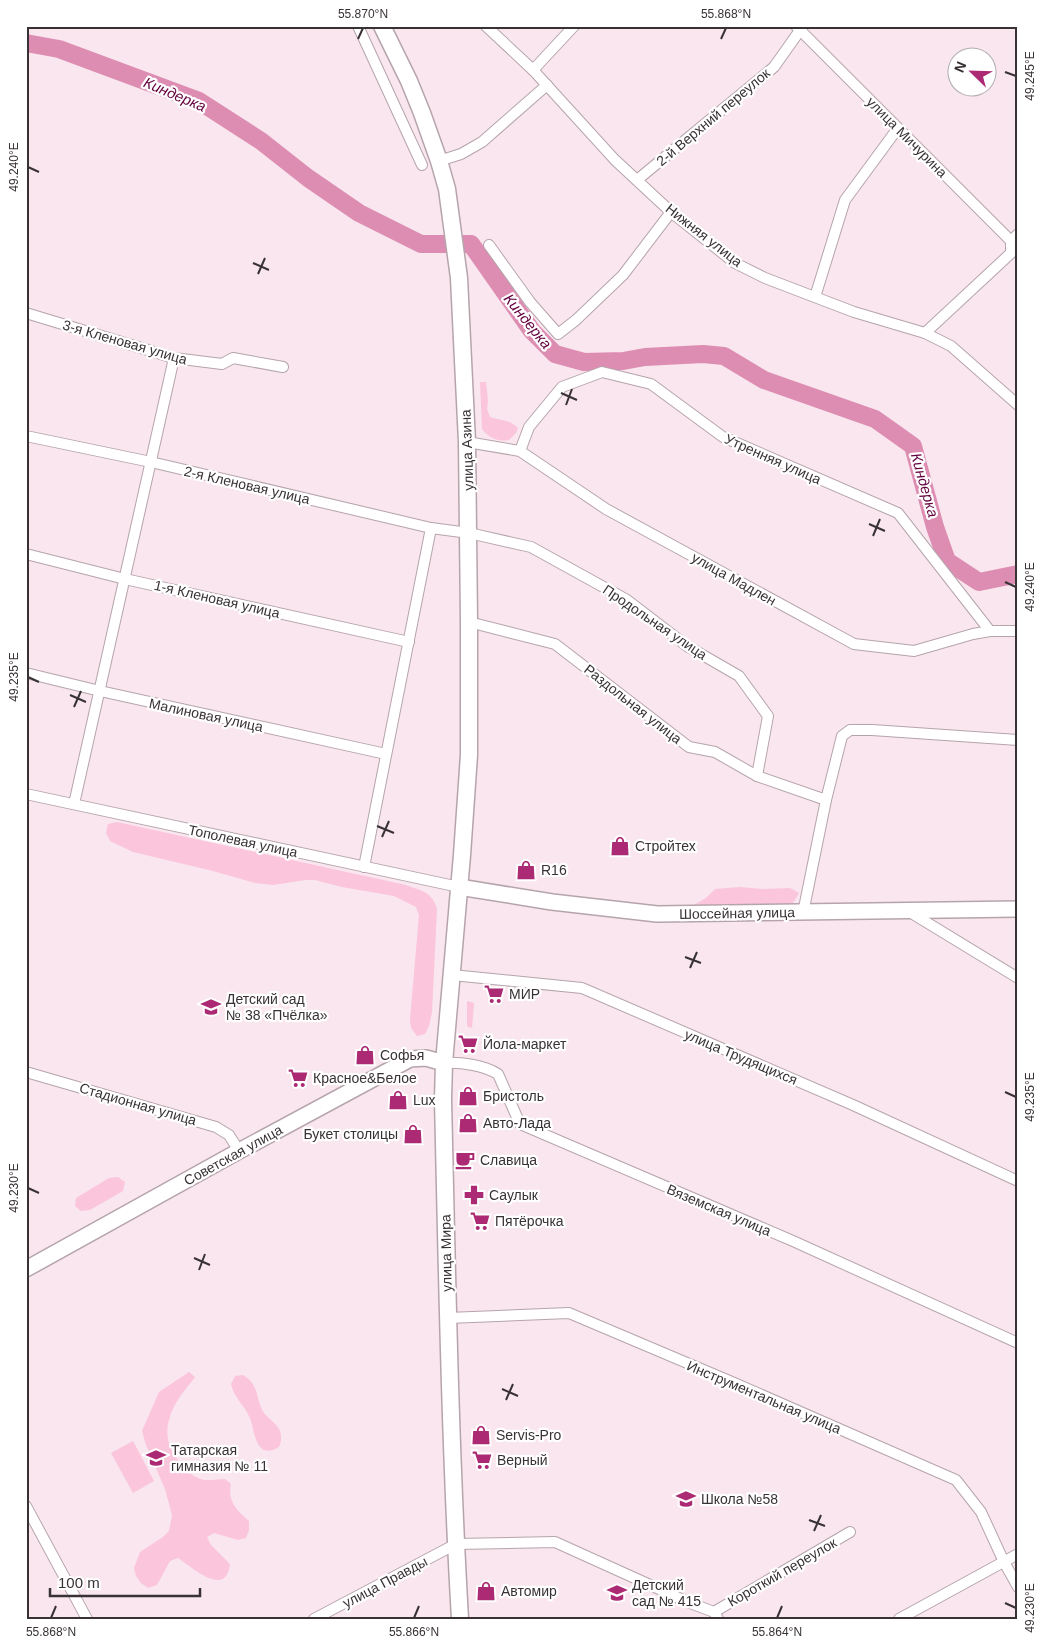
<svg xmlns="http://www.w3.org/2000/svg" width="1044" height="1645" font-family="Helvetica,sans-serif">
	<rect width="100%" height="100%" fill="#f9e6ee"/>
	<g fill="#fbc5dc">
		<path d="M 480,382 L 486,382 C 487,392 489,400 487,409 L 490,417 C 501,421 510,419 518,428 L 516,433 L 509,440 C 498,442 489,438 482,429 Z"/>
		<path d="M 117,822 L 406,885 C 421,891 432,891 437,909 L 432,1012 L 429,1026 L 425,1034 L 417,1036 L 411,1028 L 410,1019 L 419,915 L 416,907 L 394,896 L 342,887 L 315,880 L 306,880 L 273,885 L 255,883 L 213,871 L 133,852 L 110,841 L 106,833 L 108,824 Z"/>
		<polygon points="740,887 763,889 790,888 799,893 789,910 751,909 747,904 741,904 735,909 690,907 706,898 715,889"/>
		<polygon points="467,1001 474,1003 472,1028 468,1027 467,1025"/>
		<polygon points="118,1177 125,1182 123,1191 90,1210 81,1211 75,1206 76,1198 109,1178"/>
		<path d="M 189,1372 L 195,1377 C 185,1390 173,1403 169,1420 C 167,1425 167,1434 168,1439 C 169,1451 187,1474 198,1478 C 206,1482 216,1479 225,1479 L 231,1484 C 227,1501 237,1511 249,1521 L 249,1530 L 246,1538 L 238,1540 L 214,1533 L 207,1537 L 211,1545 L 230,1564 C 226,1599 192,1567 178,1558 L 170,1561 L 157,1585 L 148,1588 L 141,1583 L 136,1576 L 134,1568 L 140,1552 L 163,1537 L 169,1531 L 172,1515 L 165,1489 L 146,1445 L 142,1431 L 159,1392 Z"/>
		<path d="M 243,1375 C 260,1385 255,1399 264,1413 C 269,1419 277,1424 280,1431 C 282,1437 281,1442 279,1447 C 274,1450 270,1452 264,1450 C 254,1445 254,1428 250,1418 C 245,1406 234,1398 231,1384 L 235,1376 Z"/>
		<polygon points="133,1441 154,1481 133,1493 111,1453"/>
	</g>
	<g fill="none" stroke-linecap="round" stroke-linejoin="round">
		<polyline stroke="#dd8db2" stroke-width="18" points="26,43 59,49 199,101 261,141 308,178 359,213 421,244 471,244 532,331 555,354 584,362 623,361 645,357 703,354 724,356 764,380 875,419 913,446 935,527 947,561 979,582 1018,574"/>
		<defs>
			<g id="street">
				<polyline points="358,26 422,165"/>
				<polyline points="486,26 533,70 615,160 671,212 735,263 765,278 854,312 925,333 951,346 1018,405"/>
				<polyline points="796,26 1018,248"/>
				<polyline points="533,70 574,26"/>
				<polyline points="439,161 461,154 482,142 547,85"/>
				<polyline points="637,180 774,67 803,26"/>
				<polyline points="489,245 530,302 558,334 576,320 623,275 671,212"/>
				<polyline points="815,297 845,200 898,128"/>
				<polyline points="26,313 174,358 222,364 233,358 283,367"/>
				<polyline points="925,333 1011,253 1011,241 1018,234"/>
				<polyline points="26,436 151,462 431,528 469,533 531,547 627,600 687,646 739,676 768,716 757,776"/>
				<polyline points="467,442 520,451 606,509 854,644 914,651 973,634 990,631 1018,631"/>
				<polyline points="520,451 529,427 562,387 602,372 651,384 723,437 898,513 990,631"/>
				<polyline points="26,554 125,579 409,642"/>
				<polyline points="469,622 555,644 689,747 715,752 757,776 826,800"/>
				<polyline points="26,673 100,691 386,754"/>
				<polyline points="26,794 459,887"/>
				<polyline points="74,804 174,358"/>
				<polyline points="364,867 431,528"/>
				<polyline points="908,911 1018,978"/>
				<polyline points="803,913 826,800 842,736 850,730 872,730 1018,740"/>
				<polyline points="452,975 582,988 853,1105 1018,1181"/>
				<path d="M 444,1063 C 461,1062 483,1065 498,1074 L 520,1124 L 793,1241 L 1018,1343"/>
				<polyline points="26,1072 216,1127 229,1135 239,1151"/>
				<polyline points="448,1318 569,1313 732,1382 956,1480 981,1512 1004,1562 1018,1587"/>
				<polyline points="26,1506 87,1619"/>
				<polyline points="714,1612 850,1532"/>
				<polyline points="314,1619 456,1544 555,1542 690,1603 714,1612 718,1619"/>
				<polyline points="899,1619 1018,1554"/>
			</g>
			<g id="secondary">
				<polyline points="459,887 552,902 657,914 1018,909"/>
				<polyline points="26,1269 239,1151 410,1059 426,1058 444,1063"/>
			</g>
			<path id="primary" d="M 382,26 L 409,81 L 422,113 L 439,161 L 447,189 L 459,278 L 467,442 L 469,622 L 469,755 L 462,855 L 444,1063 L 443,1099 C 447,1273 450,1446 460,1619"/>
		</defs>
		<use href="#street" stroke="#b6a4ac" stroke-width="12"/>
		<use href="#secondary" stroke="#b6a4ac" stroke-width="18"/>
		<use href="#primary" stroke="#b6a4ac" stroke-width="19"/>
		<use href="#street" stroke="#fff" stroke-width="10"/>
		<use href="#secondary" stroke="#fff" stroke-width="15"/>
		<use href="#primary" stroke="#fff" stroke-width="16"/>
	</g>
	<path fill="none" stroke="#393235" stroke-width="2" d="M 358,39 L 363,28M 721,39 L 726,28M 1005,72 L 1016,76M 28,167 L 39,172M 253,263 L 269,270M 258,274 L 265,258M 561,393 L 577,400M 566,405 L 572,389M 869,524 L 885,531M 873,536 L 880,519M 1005,582 L 1016,587M 28,677 L 39,682M 70,695 L 86,702M 74,707 L 81,691M 377,826 L 394,833M 382,837 L 389,821M 685,957 L 701,963M 690,968 L 697,952M 1005,1092 L 1016,1097M 28,1188 L 39,1193M 194,1258 L 210,1265M 199,1270 L 205,1254M 502,1389 L 518,1396M 506,1400 L 513,1384M 809,1520 L 825,1526M 814,1531 L 821,1515M 1005,1603 L 1016,1608M 51,1618 L 56,1606M 414,1618 L 419,1606M 777,1618 L 782,1606"/>
	<defs>
		<symbol id="shop-bare" viewBox="-9 -9 18 18"><path d="M-5-2.5h2.3a2.7 3.5 0 0 1 5.4 0H5L5.5 6h-11ZM-1.5-2.5h3a1.5 2.3 0 0 0-3 0Z" fill="#ac2973" stroke="#fff" stroke-width="2.5" paint-order="stroke"/></symbol>
		<symbol id="supermarket-bare" viewBox="-9 -9 18 18"><path d="M-6-5.5h2.5l.6 2H6L4.5 2H-2.5L-4.4-4H-6ZM-1.5 3.2a1.3 1.3 0 1 0 .1 0ZM3 3.2a1.3 1.3 0 1 0 .1 0Z" fill="#ac2973" stroke="#fff" stroke-width="2.5" paint-order="stroke"/></symbol>
		<symbol id="school-bare" viewBox="-9 -9 18 18"><path d="M0-5L7-2L0 1L-7-2ZM-4 1L0 2.5L4 1V4Q0 6-4 4Z" fill="#ac2973" stroke="#fff" stroke-width="2.5" paint-order="stroke"/></symbol>
		<symbol id="cafe-bare" viewBox="-9 -9 18 18"><path d="M-5.5-4.5H6V0H3Q3 3.5 0 3.5H-2.5Q-5.5 3.5-5.5 0ZM3-3.2v2h1.7v-2ZM-6 4.5H4V6H-6Z" fill="#ac2973" stroke="#fff" stroke-width="2.5" paint-order="stroke"/></symbol>
		<symbol id="pharmacy-bare" viewBox="-9 -9 18 18"><path d="M-2-6h4v4h4v4h-4v4h-4v-4h-4v-4h4Z" fill="#ac2973" stroke="#fff" stroke-width="2.5" paint-order="stroke"/></symbol>
	</defs>
	<g fill-rule="evenodd">
		<use href="#shop-bare" x="606" y="832" width="28" height="28"/>
		<use href="#shop-bare" x="512" y="856" width="28" height="28"/>
		<use href="#supermarket-bare" x="480" y="980" width="28" height="28"/>
		<use href="#school-bare" x="197" y="993" width="28" height="28"/>
		<use href="#supermarket-bare" x="454" y="1030" width="28" height="28"/>
		<use href="#shop-bare" x="351" y="1041" width="28" height="28"/>
		<use href="#supermarket-bare" x="284" y="1064" width="28" height="28"/>
		<use href="#shop-bare" x="454" y="1082" width="28" height="28"/>
		<use href="#shop-bare" x="384" y="1086" width="28" height="28"/>
		<use href="#shop-bare" x="454" y="1109" width="28" height="28"/>
		<use href="#shop-bare" x="399" y="1120" width="28" height="28"/>
		<use href="#cafe-bare" x="451" y="1146" width="28" height="28"/>
		<use href="#pharmacy-bare" x="460" y="1181" width="28" height="28"/>
		<use href="#supermarket-bare" x="466" y="1207" width="28" height="28"/>
		<use href="#shop-bare" x="467" y="1421" width="28" height="28"/>
		<use href="#school-bare" x="142" y="1444" width="28" height="28"/>
		<use href="#supermarket-bare" x="468" y="1446" width="28" height="28"/>
		<use href="#school-bare" x="672" y="1485" width="28" height="28"/>
		<use href="#shop-bare" x="472" y="1577" width="28" height="28"/>
		<use href="#school-bare" x="603" y="1579" width="28" height="28"/>
	</g>
	<g text-anchor="middle" dominant-baseline="central" stroke-width="4.5" stroke-linejoin="round" paint-order="stroke">
		<g font-size="14" fill="#393235" stroke="#fff">
			<text transform="translate(713 117) rotate(-40)">2-й Верхний переулок</text>
			<text transform="translate(907 137) rotate(45)">улица Мичурина</text>
			<text transform="translate(704 235) rotate(38)">Нижняя улица</text>
			<text transform="translate(125 342) rotate(16)">3-я Кленовая улица</text>
			<text transform="translate(467 450) rotate(-92)">улица Азина</text>
			<text transform="translate(773 459) rotate(24)">Утренняя улица</text>
			<text transform="translate(247 485) rotate(13)">2-я Кленовая улица</text>
			<text transform="translate(734 579) rotate(29)">улица Мадлен</text>
			<text transform="translate(217 599) rotate(13)">1-я Кленовая улица</text>
			<text transform="translate(655 622) rotate(34)">Продольная улица</text>
			<text transform="translate(633 704) rotate(38)">Раздольная улица</text>
			<text transform="translate(206 715) rotate(12)">Малиновая улица</text>
			<text transform="translate(243 841) rotate(12)">Тополевая улица</text>
			<text transform="translate(737 913) rotate(-1)">Шоссейная улица</text>
			<text transform="translate(741 1057) rotate(23)">улица Трудящихся</text>
			<text transform="translate(138 1104) rotate(16)">Стадионная улица</text>
			<text transform="translate(233 1155) rotate(-29)">Советская улица</text>
			<text transform="translate(719 1210) rotate(23)">Вяземская улица</text>
			<text transform="translate(446 1253) rotate(-91)">улица Мира</text>
			<text transform="translate(764 1397) rotate(23)">Инструментальная улица</text>
			<text transform="translate(782 1572) rotate(-30)">Короткий переулок</text>
			<text transform="translate(385 1582) rotate(-28)">улица Правды</text>
		</g>
		<g font-size="14" fill="#393235" stroke="#fff" text-anchor="start">
			<text x="635" y="846">Стройтех</text>
			<text x="541" y="870">R16</text>
			<text x="509" y="994">МИР</text>
			<text x="226" y="999">Детский сад<tspan x="226" dy="16">№ 38 «Пчёлка»</tspan></text>
			<text x="483" y="1044">Йола-маркет</text>
			<text x="380" y="1055">Софья</text>
			<text x="313" y="1078">Красное&amp;Белое</text>
			<text x="483" y="1096">Бристоль</text>
			<text x="413" y="1100">Lux</text>
			<text x="483" y="1123">Авто-Лада</text>
			<text x="398" y="1134" text-anchor="end">Букет столицы</text>
			<text x="480" y="1160">Славица</text>
			<text x="489" y="1195">Саулык</text>
			<text x="495" y="1221">Пятёрочка</text>
			<text x="496" y="1435">Servis-Pro</text>
			<text x="171" y="1450">Татарская<tspan x="171" dy="16">гимназия № 11</tspan></text>
			<text x="497" y="1460">Верный</text>
			<text x="701" y="1499">Школа №58</text>
			<text x="632" y="1585">Детский<tspan x="632" dy="16">сад № 415</tspan></text>
			<text x="501" y="1591">Автомир</text>
		</g>
		<g font-size="15" font-style="italic" fill="#63013e" stroke="#fff">
			<text transform="translate(175 94) rotate(23)">Киндерка</text>
			<text transform="translate(528 321) rotate(51)">Киндерка</text>
			<text transform="translate(925 485) rotate(74)">Киндерка</text>
		</g>
	</g>
	<rect width="1044" height="1645" fill="none" stroke="#ffffff" stroke-width="55"/>
	<g transform="translate(972 72) rotate(293)"><circle r="24" fill="#ffffff" stroke="#b0adae"/>
	<path d="M0-4L9 19L0 12L-9 19Z" fill="#ac2973"/>
	<text y="-8" font-size="14" font-weight="bold" text-anchor="middle" fill="#393235">N</text>
	</g>
	<path d="M50 1588v8h150v-8" fill="none" stroke="#393235" stroke-width="2.5"/>
	<text x="58" y="1588" font-size="15" fill="#393235" stroke="#ffffff" stroke-width="4" paint-order="stroke">100 m</text>
	<rect x="28" y="28" width="988" height="1590" fill="none" stroke="#393235" stroke-width="2"/>
	<g font-size="12" text-anchor="middle" fill="#393235">
		<text x="363" y="18">55.870°N</text>
		<text x="726" y="18">55.868°N</text>
		<text transform="translate(1030 76) rotate(-90)" y="4">49.245°E</text>
		<text transform="translate(14 167) rotate(-90)" y="4">49.240°E</text>
		<text transform="translate(1030 587) rotate(-90)" y="4">49.240°E</text>
		<text transform="translate(14 677) rotate(-90)" y="4">49.235°E</text>
		<text transform="translate(1030 1097) rotate(-90)" y="4">49.235°E</text>
		<text transform="translate(14 1188) rotate(-90)" y="4">49.230°E</text>
		<text transform="translate(1030 1608) rotate(-90)" y="4">49.230°E</text>
		<text x="51" y="1636">55.868°N</text>
		<text x="414" y="1636">55.866°N</text>
		<text x="777" y="1636">55.864°N</text>
	</g>
</svg>
